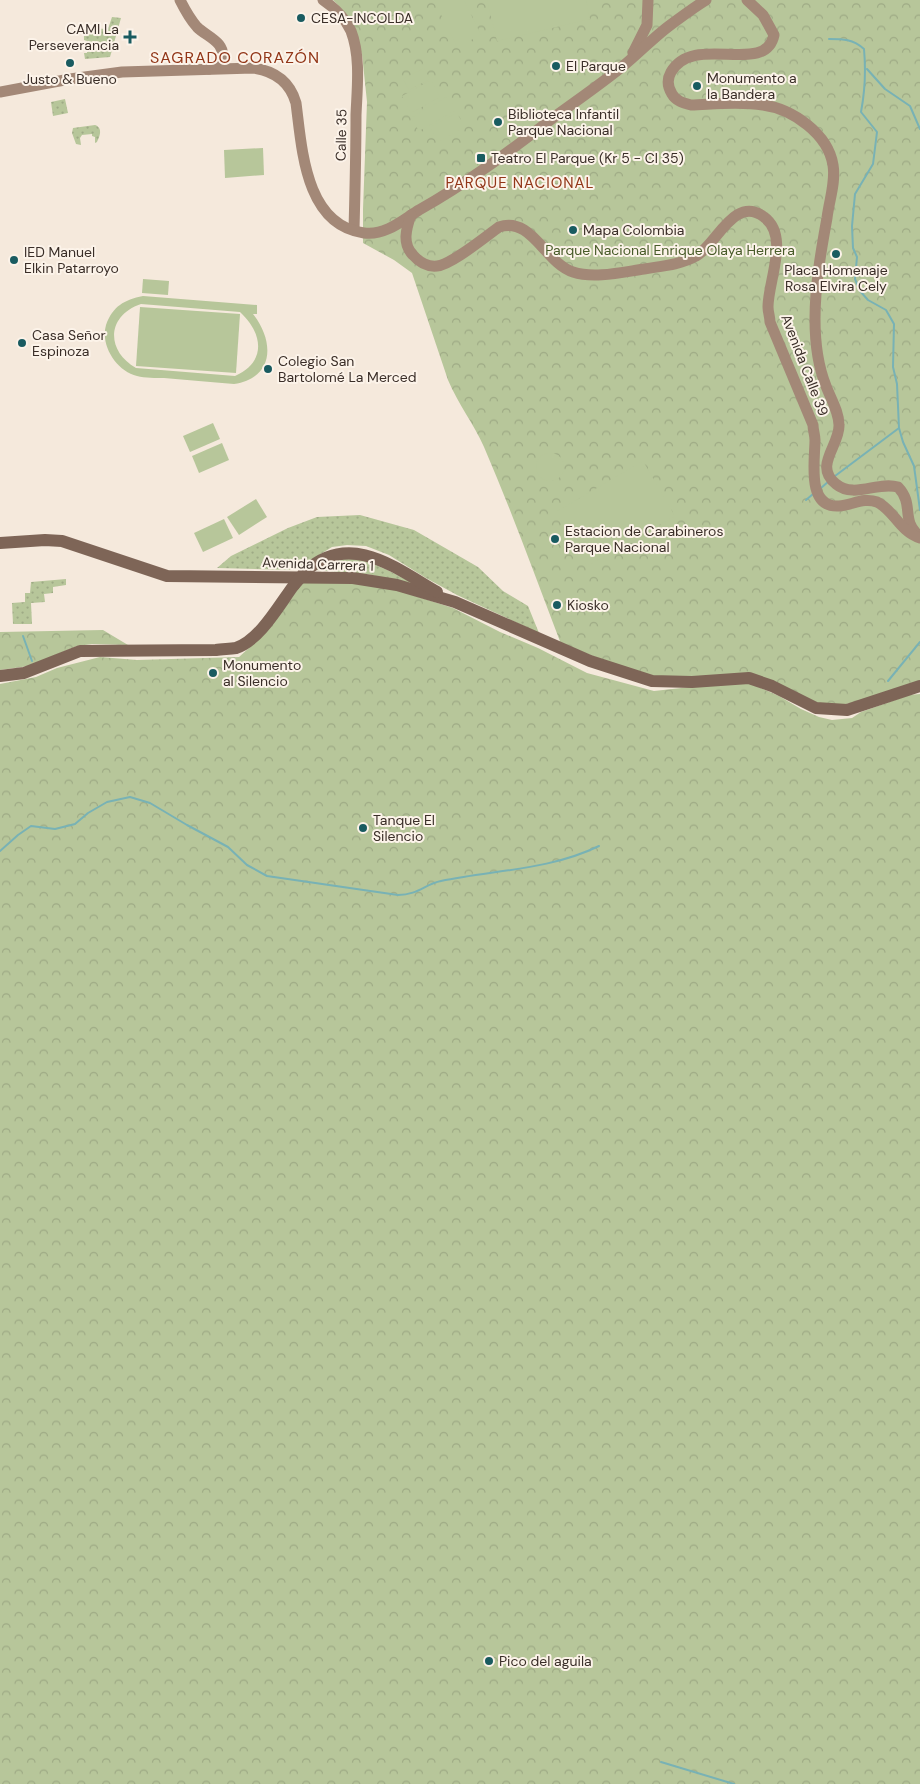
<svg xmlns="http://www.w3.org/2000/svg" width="920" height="1784" font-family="'DM Sans',sans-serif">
	<defs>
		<pattern id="grass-dots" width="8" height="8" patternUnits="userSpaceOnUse" patternTransform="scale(1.25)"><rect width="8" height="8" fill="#b7c69a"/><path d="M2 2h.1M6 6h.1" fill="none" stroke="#9eaa85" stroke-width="1.8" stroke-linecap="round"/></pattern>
		<pattern id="forest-crowns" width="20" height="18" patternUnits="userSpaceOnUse" patternTransform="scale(1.25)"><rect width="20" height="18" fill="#b7c69a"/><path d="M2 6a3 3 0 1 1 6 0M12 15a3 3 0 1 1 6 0" fill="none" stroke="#9eaa85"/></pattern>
	</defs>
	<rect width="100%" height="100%" fill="#f5e9dc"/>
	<g fill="url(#grass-dots)">
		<polygon points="112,17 121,18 110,57 85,59 84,53 87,53 87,41 84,40 84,28 108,29"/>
		<polygon points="65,99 68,113 53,116 51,102"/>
		<path d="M 95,125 C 103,128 100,136 97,142 L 95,143 L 95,137 L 92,136 L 92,134 L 82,135 L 80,138 L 81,145 L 76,144 L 72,133 L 73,128 Z"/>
		<polygon points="360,515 414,530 478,567 503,591 528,606 539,633 457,595 426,578 389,555 366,546 347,545 332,547 295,570 217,568 231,556 288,528 317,517"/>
		<path d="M 341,558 C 370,558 393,573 418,586 L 367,574 L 316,570 Z"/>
		<polygon points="66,579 66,585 53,587 53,593 44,594 45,602 31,603 32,624 13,624 12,603 25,602 25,593 30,593 31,582"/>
	</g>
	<g fill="url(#forest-crowns)">
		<path d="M 333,0 L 920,0 L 920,682 L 861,701 L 836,706 L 813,703 L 773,683 L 657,680 L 561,644 C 536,578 512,512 484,447 C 474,424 458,404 448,380 L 412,273 L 394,260 L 363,243 L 363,209 L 367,102 L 362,54 L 339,6 Z"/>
		<polygon points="323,581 384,586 453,608 500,632 538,648 587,673 654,691 745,681 779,696 801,709 819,717 832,720 852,718 861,712 909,695 920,694 920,1784 0,1784 0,684 36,677 57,668 100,657 137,660 239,657 250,647 303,583"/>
		<polygon points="103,630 128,645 92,644 77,646 29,666 0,670 0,632"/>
	</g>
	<g fill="#b7c69a" fill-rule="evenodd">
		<polygon points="434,0 464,0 481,35 457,47"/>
		<polygon points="487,0 586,0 590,19 497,41"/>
		<polygon points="424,68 430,79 409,90 403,79"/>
		<polygon points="431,80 440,97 411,113 402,96"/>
		<polygon points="448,96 456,110 419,131 411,118"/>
		<polygon points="457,113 465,127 438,142 430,127"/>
		<polygon points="263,148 264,175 225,178 224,150"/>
		<polygon points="143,279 169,281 168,295 142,293"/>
		<path d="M 143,296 L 257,305 L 257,314 L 253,314 C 275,342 274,378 234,384 C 210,382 187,380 164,378 C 156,378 145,378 137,376 C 117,371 100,346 106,325 C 113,306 124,300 143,296 ZM 141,304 L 240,312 C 263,333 267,362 235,376 L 136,368 C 106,351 106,316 141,304 Z"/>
		<polygon points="140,307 240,314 236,373 136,366"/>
		<polygon points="213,423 220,439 190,452 183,436"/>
		<polygon points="222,443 229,460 199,473 192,456"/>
		<circle cx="550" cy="467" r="14"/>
		<polygon points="643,461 675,516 587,566 556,512"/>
		<polygon points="256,499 267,517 239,535 227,517"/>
		<polygon points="224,519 233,538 203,552 194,533"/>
	</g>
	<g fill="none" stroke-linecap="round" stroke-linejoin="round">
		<g stroke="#78b2b5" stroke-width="2">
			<path d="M 829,39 C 843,39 853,39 864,49 C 866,71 865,91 861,112 L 877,132 L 873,164 L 855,194 L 852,226 L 853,248 L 857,257 L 855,279 L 860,291 L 868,300 L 886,310 L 894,324 L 893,367 L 897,384 L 899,428 L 903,442 L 914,466 L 920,510"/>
			<polyline points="867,69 885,89 910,106 920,129"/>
			<polyline points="835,476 899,428"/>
			<polyline points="821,488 829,481"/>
			<polyline points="806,500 813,494"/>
			<polyline points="23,636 32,661"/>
			<polyline points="888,681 920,642"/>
			<path d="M 0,851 L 18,835 L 31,826 L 55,829 L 75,824 L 88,813 L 107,802 L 130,797 L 150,803 L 187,825 L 228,847 L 247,865 L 267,876 L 398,895 C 418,895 425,884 441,881 C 494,870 550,870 599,846"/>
			<polyline points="661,1762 734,1784"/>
		</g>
		<g stroke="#a38877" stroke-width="11">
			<path d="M 180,0 C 185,10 190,19 197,27 C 207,37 226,42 222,59 L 217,65 L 209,69"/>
			<path d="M 323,0 C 335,8 345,18 351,31 C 361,57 357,89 356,115 C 356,154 355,192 354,230"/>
			<path d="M 747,0 L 763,15 L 774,35 C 765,77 694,32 671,72 C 667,79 667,86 672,94 C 676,101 683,103 691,105 C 715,104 740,101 763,105 C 793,109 828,134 833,165 C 836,182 829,201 827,218 C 821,251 815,285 815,319 C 815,341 818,366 826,386 C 831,399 839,412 839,425 C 840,445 813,466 836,484 C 854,499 878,481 898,487 C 915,505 900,519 919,536"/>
			<polyline points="633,53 647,25 648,0"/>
			<path d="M 0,92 L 70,79 L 122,72 L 253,68 C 275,71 290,82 296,103 C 302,149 305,225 364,233 C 385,236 403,220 419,210 C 467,183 510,151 553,118 C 576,101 601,84 623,66 C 639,53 653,38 669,26 C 681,17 693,8 706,0"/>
			<path d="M 411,215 C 406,229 402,244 413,255 C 419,262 427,267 437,266 C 451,265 485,237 499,227 C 532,216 545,263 573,272 C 594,279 623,272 644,269 C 662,266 680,265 696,256 C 716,246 734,194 764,217 C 790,236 768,281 768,307 C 768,312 770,317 770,322 L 813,425 C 813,430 815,435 815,440 C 815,460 806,508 839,506 C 852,505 864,497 877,502 C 894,510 899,531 920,538"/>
		</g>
		<g stroke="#7e6557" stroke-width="12">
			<polyline points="0,543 45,540 62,541 167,576 353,578 397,585 455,602 590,661 652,681 692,682 749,678 772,686 816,708 847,710 920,686"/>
			<path d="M 306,571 C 350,531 396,568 437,592"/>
			<path d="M 0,676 L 24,673 L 80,651 L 216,650 C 222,649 229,649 236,648 C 260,640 279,605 294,585"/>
		</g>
		<polyline stroke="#7e6557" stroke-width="12" points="294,585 306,571"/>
	</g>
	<g fill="#195b60" stroke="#fcf3e9" stroke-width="2">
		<circle cx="301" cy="18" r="5"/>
		<path d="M127.5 29.5h5v5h5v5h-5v5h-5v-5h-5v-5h5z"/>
		<circle cx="70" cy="63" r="5"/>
		<circle cx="556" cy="66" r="5"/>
		<circle cx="697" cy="86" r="5"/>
		<circle cx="498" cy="122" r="5"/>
		<rect x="476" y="153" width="10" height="10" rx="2.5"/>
		<circle cx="573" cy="230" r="5"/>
		<circle cx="836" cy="254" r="5"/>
		<circle cx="14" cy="260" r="5"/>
		<circle cx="22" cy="343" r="5"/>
		<circle cx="268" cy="369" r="5"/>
		<circle cx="555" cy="539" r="5"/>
		<circle cx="557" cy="605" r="5"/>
		<circle cx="213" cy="673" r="5"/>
		<circle cx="363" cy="828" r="5"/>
		<circle cx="489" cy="1661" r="5"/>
	</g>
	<g text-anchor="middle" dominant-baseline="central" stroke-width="4" stroke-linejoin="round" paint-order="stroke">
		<g font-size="14" fill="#3a2e28" stroke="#fcf3e9" text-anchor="start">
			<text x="311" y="18">CESA-INCOLDA</text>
			<text x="119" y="29" text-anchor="end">CAMI La<tspan x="119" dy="16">Perseverancia</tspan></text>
			<text x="566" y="66">El Parque</text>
			<text x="707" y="78">Monumento a<tspan x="707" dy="16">la Bandera</tspan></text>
			<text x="70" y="79" text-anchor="middle">Justo &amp; Bueno</text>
			<text x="508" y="114">Biblioteca Infantil<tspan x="508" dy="16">Parque Nacional</tspan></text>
			<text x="491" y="158">Teatro El Parque (Kr 5 - Cl 35)</text>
			<text x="583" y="230">Mapa Colombia</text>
			<text x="24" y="252">IED Manuel<tspan x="24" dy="16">Elkin Patarroyo</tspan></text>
			<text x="836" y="270" text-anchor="middle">Placa Homenaje<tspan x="836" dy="16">Rosa Elvira Cely</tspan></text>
			<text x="32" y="335">Casa Señor<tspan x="32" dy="16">Espinoza</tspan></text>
			<text x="278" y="361">Colegio San<tspan x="278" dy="16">Bartolomé La Merced</tspan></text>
			<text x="565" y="531">Estacion de Carabineros<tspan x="565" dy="16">Parque Nacional</tspan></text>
			<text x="567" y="605">Kiosko</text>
			<text x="223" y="665">Monumento<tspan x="223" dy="16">al Silencio</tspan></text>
			<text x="373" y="820">Tanque El<tspan x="373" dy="16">Silencio</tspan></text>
			<text x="499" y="1661">Pico del aguila</text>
		</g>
		<g font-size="14" fill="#3a2e28" stroke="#fcf3e9">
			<text transform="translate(341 135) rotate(-89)">Calle 35</text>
			<text transform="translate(805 365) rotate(69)">Avenida Calle 39</text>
			<text transform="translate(318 564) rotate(2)">Avenida Carrera 1</text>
		</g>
		<g font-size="14" fill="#485b29" stroke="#fcf3e9">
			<text x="670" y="250">Parque Nacional Enrique Olaya Herrera</text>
		</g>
		<g font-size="15" letter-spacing="1" fill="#923618" stroke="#fcf3e9">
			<text x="520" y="183">PARQUE NACIONAL</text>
		</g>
		<g font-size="16" letter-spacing="1" fill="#923618" stroke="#fcf3e9">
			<text x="235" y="57">SAGRADO CORAZÓN</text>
		</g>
	</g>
</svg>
